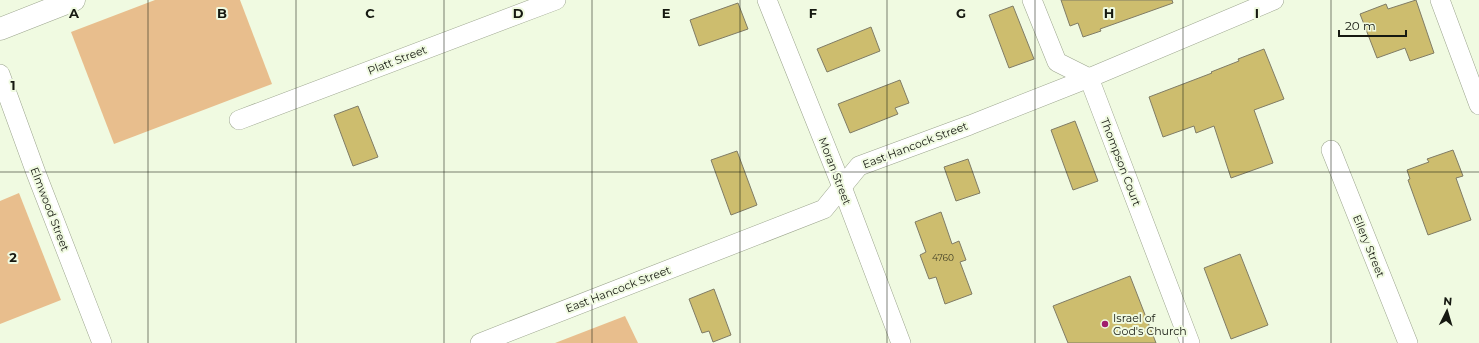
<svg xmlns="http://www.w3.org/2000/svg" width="1479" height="343" font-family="Montserrat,sans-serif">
	<rect width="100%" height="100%" fill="#f0fae1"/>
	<g fill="#e8be8d">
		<polygon points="155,0 240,0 272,84 114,144 71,32"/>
		<polygon points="19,193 61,300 0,324 0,201"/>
		<polygon points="625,316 638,343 555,343"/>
	</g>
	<g fill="#cdbd6e" stroke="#807c65">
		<polygon points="1061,0 1172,0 1173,3 1100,29 1101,31 1083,37 1078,23 1070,26"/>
		<polygon points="1416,0 1434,53 1410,61 1405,48 1377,58 1360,14 1386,4 1388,9"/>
		<polygon points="738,3 748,29 699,46 690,20"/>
		<polygon points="1013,6 1034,59 1009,68 989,15"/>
		<polygon points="871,27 880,51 827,72 817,49"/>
		<polygon points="1264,49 1284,99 1254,110 1273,163 1231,178 1214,126 1196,133 1194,126 1163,137 1149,97 1212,73 1211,72 1239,61 1238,59"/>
		<polygon points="900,80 909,103 895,108 898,114 850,133 838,104"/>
		<polygon points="358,106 378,157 353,166 334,115"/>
		<polygon points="1075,121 1098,181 1073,190 1051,130"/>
		<polygon points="1453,150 1463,176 1456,178 1471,220 1428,235 1408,180 1410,179 1407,170 1429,162 1427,159"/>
		<polygon points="737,151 757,205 731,215 711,160"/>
		<polygon points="968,159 980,193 956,201 944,167"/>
		<polygon points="941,212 952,244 959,241 966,260 960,262 972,294 945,304 936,277 929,279 920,255 926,252 915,222"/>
		<polygon points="1240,254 1268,325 1231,339 1204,268"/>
		<polygon points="1130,276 1156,343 1068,343 1053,306"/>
		<polygon points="714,289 731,335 713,342 709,331 702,333 689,299"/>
	</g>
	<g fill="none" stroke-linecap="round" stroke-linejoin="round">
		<defs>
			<g id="minor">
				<polyline points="767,0 842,187 901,343"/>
				<polyline points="1032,0 1057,62 1089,78 1190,343"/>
				<polyline points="1440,0 1479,105"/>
				<polyline points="0,74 36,173 102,343"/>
				<polyline points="239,120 556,0"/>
				<polyline points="1331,150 1408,343"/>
				<polyline points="480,343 824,209 859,166 970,125 1089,78 1274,0"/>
			</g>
			<polyline id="secondary" points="0,29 74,0"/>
		</defs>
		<use href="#minor" stroke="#9ca58e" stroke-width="20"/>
		<use href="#secondary" stroke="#9ca58e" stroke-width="23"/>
		<use href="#minor" stroke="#fff" stroke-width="19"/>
		<use href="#secondary" stroke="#fff" stroke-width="22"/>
	</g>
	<path fill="none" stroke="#161911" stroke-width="1" stroke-opacity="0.55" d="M 148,0 L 148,343M 296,0 L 296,343M 444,0 L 444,343M 592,0 L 592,343M 740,0 L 740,343M 887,0 L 887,343M 1035,0 L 1035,343M 1183,0 L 1183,343M 1331,0 L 1331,343M 0,172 L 1479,172"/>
	<circle fill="#a11d6c" stroke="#f0fae1" stroke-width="1.5" cx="1105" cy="324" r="4"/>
	<g text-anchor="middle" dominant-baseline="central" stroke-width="4" stroke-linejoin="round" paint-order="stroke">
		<g font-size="9" fill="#444228">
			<text x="943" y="257">4760</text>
		</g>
		<g font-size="11" fill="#161911" stroke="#f0fae1">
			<text transform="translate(397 60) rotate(-21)">Platt Street</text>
			<text transform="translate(915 145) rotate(-21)">East Hancock Street</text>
			<text transform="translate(1121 162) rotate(69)">Thompson Court</text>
			<text transform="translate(835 171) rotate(69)">Moran Street</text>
			<text transform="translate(50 209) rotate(69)">Elmwood Street</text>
			<text transform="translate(1369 246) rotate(68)">Ellery Street</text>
			<text transform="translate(618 289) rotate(-21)">East Hancock Street</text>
		</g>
		<g font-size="11" fill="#161911" stroke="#f0fae1" text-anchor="start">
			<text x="1113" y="318">Israel of<tspan x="1113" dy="13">God's Church</tspan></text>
		</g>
	</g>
	<g font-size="13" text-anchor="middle" font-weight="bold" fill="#161911" stroke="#f0fae1" stroke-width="4" stroke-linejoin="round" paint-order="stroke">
		<text x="74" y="18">A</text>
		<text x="222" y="18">B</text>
		<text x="370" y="18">C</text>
		<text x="518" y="18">D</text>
		<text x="666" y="18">E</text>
		<text x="813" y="18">F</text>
		<text x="961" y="18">G</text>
		<text x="1109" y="18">H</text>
		<text x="1257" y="18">I</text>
		<text x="13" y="90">1</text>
		<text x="13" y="262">2</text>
	</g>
	<g transform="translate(1447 311) rotate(5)" stroke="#f0fae1" stroke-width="3" paint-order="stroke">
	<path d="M0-3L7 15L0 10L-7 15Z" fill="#161911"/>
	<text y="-6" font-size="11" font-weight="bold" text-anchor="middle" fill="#161911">N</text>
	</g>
	<path d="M1339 30v6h67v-6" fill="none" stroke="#161911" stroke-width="2"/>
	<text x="1345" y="30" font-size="12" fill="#161911" stroke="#f0fae1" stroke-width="3" paint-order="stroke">20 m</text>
</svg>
